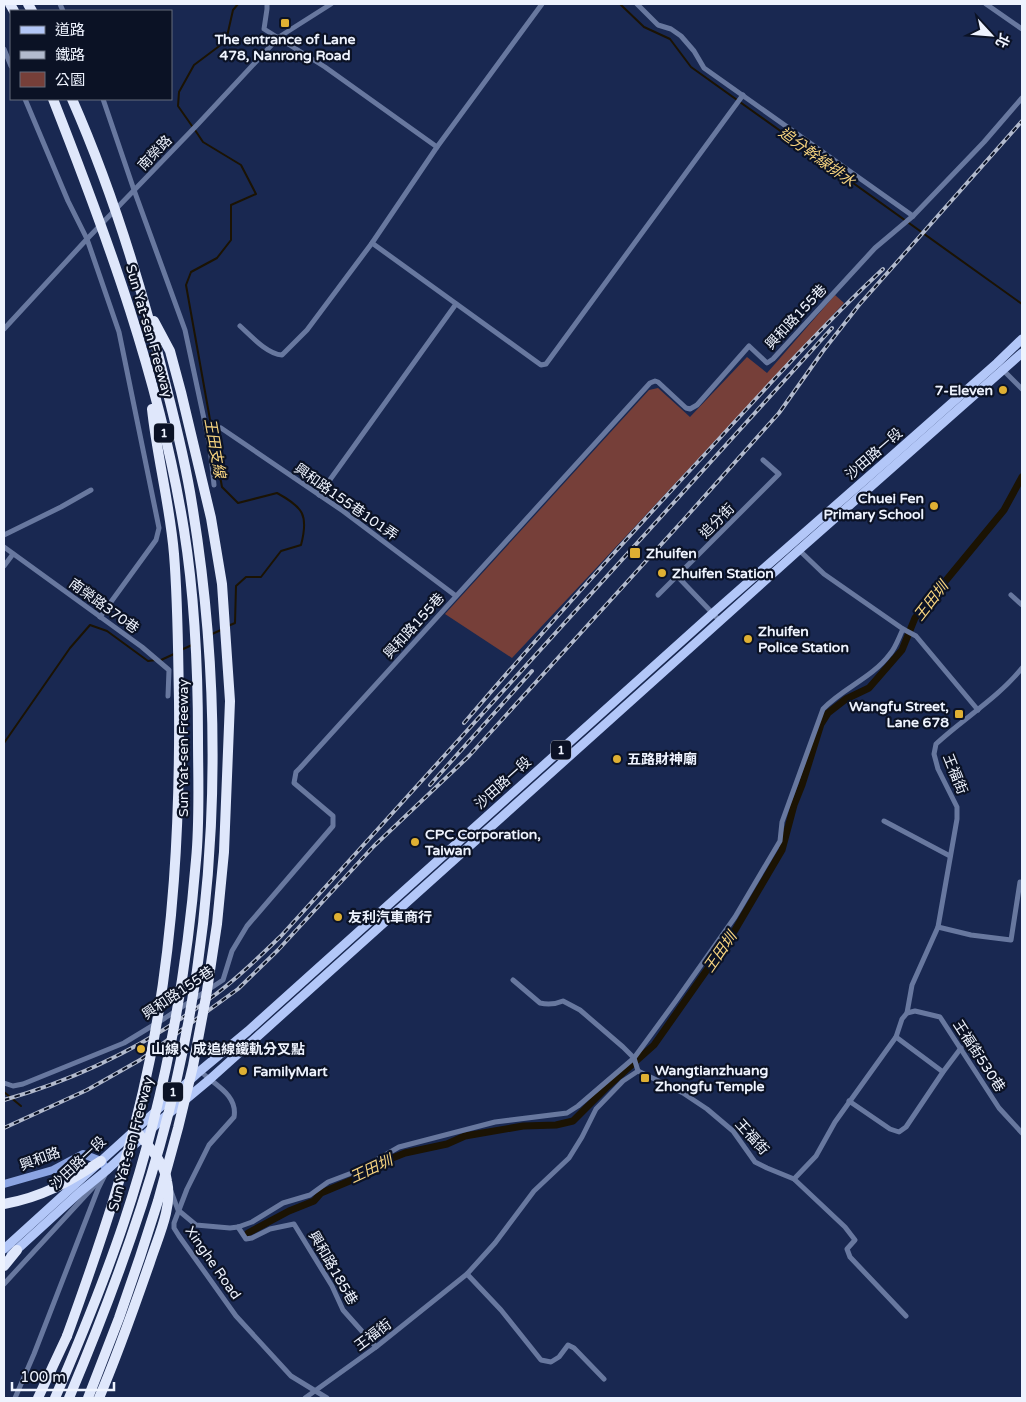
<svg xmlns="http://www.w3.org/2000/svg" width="1026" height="1402" font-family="'Varela Round','Noto Sans TC',sans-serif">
	<rect width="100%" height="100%" fill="#192851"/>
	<polygon fill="#763f39" points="835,295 844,303 512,658 445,614 649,390 658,388 690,417 747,357 767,373"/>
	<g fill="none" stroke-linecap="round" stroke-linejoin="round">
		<g stroke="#1b1303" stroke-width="2">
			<polyline points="620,4 644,27 670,39 691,67 1022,304"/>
			<polyline points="192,126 178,106 179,92 194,65 226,41 233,10 238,4"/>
			<path d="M 195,130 L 203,142 L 241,165 L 256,194 L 231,205 L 231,240 L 217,258 L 191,272 L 186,285 L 222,487 L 238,503 L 277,493 C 303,507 309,515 301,545 L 281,551 L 261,577 L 246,577 L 236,586 L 235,623 L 228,626"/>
			<polyline points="212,634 221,630"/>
			<polyline points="181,650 192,645"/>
			<polyline points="161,660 174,654"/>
			<polyline points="4,743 70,648 90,625 107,631 148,661 156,660"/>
			<polyline points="4,1092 21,1106"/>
		</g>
		<polyline stroke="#1b1303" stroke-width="7" points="248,1233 289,1211 314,1201 321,1193 364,1175 390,1159 405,1153 447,1144 465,1136 523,1126 556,1125 573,1121 607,1087 654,1045 735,930 782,850 794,805 802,785 821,724 828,713 846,699 869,688 902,650 915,618 1004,510 1022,477"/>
		<g stroke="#68789f" stroke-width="5">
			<polyline points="60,4 63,11"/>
			<polyline points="267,4 267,9 264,29 325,67 437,147"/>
			<polyline points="637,4 658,25 671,29 681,36 694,51 704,68 913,216"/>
			<polyline points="986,4 1022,29"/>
			<polyline points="4,49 11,66"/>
			<polyline points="25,99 68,201 87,239 119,332 159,528 156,540 100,617"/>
			<polyline points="103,99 134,190 185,330 210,447 214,485"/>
			<polyline points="372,243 541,365 546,364 743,95"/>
			<path d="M 240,326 C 251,336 267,354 282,355 L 307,330 L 372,243 L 437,147 L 542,4"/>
			<polyline points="4,329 87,239 198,124 279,37 331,4"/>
			<polyline points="1002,369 1022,389"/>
			<polyline points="221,428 343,511 456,596"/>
			<polyline points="319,495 456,304"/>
			<polyline points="4,535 61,507 91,490"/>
			<polyline points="4,547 142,647 169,670 168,696"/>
			<polyline points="799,550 824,574 903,629 916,636 978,710"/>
			<polyline points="4,566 13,554"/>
			<polyline points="658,595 677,576"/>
			<polyline points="1011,595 1022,605"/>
			<polyline points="720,621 677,576 779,474 763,460"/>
			<polyline points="884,821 950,856"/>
			<polyline points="938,927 971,935 1011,940 1020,882"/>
			<path d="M 513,980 L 540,1003 C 548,1005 556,1004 563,1001 L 580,1010 L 623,1047 L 634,1058 L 638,1071"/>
			<polyline points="907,1013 915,1011 940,1017 999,1108 1022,1133"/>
			<polyline points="896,1037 943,1072"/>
			<path d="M 200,1071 C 215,1085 238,1095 234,1117 L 209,1145 L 187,1189 L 174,1223 L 174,1228 L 179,1236 L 236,1316 L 291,1376 L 327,1398"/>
			<polyline points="638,1071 683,1093 707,1109 733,1131 755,1162 767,1168 794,1179 845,1227 855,1240 847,1249 850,1257 906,1316"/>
			<polyline points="4,1083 13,1086 23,1084 124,1043 165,1018 223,980 232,951 247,926 333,826 333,816 294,783 296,772 300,768 650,383 655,381 658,382 686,408 690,409 697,405 749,346 767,363 773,359 875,248 913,216 984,142 1022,98"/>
			<polyline points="849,1101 890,1129 899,1132 906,1127 943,1072 961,1048"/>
			<path d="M 794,1179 L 816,1156 L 835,1122 L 896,1037 L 902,1019 L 907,1013 L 912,985 L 938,927 L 957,819 L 957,807 L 938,769 L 934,754 L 936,744 C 964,718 998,698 1022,668"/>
			<path d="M 171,1191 L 178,1210 L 196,1225 L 230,1228 L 238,1227 L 252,1222 L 283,1203 L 310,1195 L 328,1182 L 357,1171 L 399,1147 L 495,1122 L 567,1113 L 578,1106 L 634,1058 L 675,1002 L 735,917 L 780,841 L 782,822 L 823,709 C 843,688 872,678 890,654 C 896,647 899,637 903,629"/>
			<polyline points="238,1227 246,1239 252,1238 270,1229 294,1224 332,1286 343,1310 376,1347"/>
			<polyline points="467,1274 501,1310 541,1360 551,1362 559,1357 568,1345 574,1348 604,1379"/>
			<polyline points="4,1284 97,1183"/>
			<polyline points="15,1398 34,1354 98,1189 106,1173"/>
			<polyline points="305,1398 376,1347 467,1274 495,1243 534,1191 569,1158 582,1137 596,1109 623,1081 638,1071"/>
		</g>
		<polyline stroke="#8ba4e2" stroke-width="8" points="4,1184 53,1170 83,1154 101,1161 107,1170"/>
		<g stroke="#b3c7f8" stroke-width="9">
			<polyline points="4,1249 200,1071 248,1031 713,613 892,456 997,363 1022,339"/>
			<polyline points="11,1255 80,1192 107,1170 161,1120 209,1080 799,550 1022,353"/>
		</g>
		<g stroke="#dfe7fb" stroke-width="10">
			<polyline points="10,4 14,11"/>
			<polyline points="28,4 32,11"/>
			<path d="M 4,1204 C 43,1197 68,1182 101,1161"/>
			<polyline points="4,1266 17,1250"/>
			<polyline points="38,1398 67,1336"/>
			<path d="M 99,1398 C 118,1354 134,1308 150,1262 C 158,1237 173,1207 167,1181 C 164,1161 147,1145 135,1129"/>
		</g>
		<defs>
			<g id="rail">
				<path d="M 464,723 C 543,631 624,541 707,452 C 764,390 821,327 883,269"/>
				<polyline points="430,785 532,671"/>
				<path d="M 4,1100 C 78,1079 150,1043 212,997 C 237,979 259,957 281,936 L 832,328"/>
				<polyline points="4,1128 87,1090 140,1060 238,989 278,950 374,846 469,756 687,516 779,413 823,351 859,305 1022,121"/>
			</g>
		</defs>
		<use href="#rail" stroke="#b2bacd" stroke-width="4"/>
		<use href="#rail" stroke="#0b1225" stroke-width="2" stroke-dasharray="5.5" stroke-linecap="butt"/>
		<g stroke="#dfe7fb" stroke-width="10">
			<path d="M 53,99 C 108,239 160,380 184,530 C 195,599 198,669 198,738 C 198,778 200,819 196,860 C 186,983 163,1105 124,1222 C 104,1282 80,1340 55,1398"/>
			<path d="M 67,1336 C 100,1245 131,1154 150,1059 C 174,941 180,821 179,701 C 178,652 178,603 174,554 C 170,505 157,457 152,409"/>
			<path d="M 69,1398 C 104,1315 136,1231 160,1145 C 218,937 227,717 192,504 C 186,465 176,425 166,386 C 142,287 113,192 72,99"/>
			<polyline points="88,1398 119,1318 140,1257 158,1201 178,1128 193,1066 206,997 217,924 224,852 230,701 222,584 211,518 181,392 170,351 154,321"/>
		</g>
	</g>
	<g fill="#dfb033" stroke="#0b1225" stroke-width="2">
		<rect x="280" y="18" width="10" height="10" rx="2.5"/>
		<circle cx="1003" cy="390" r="5"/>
		<circle cx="934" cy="506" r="5"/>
		<rect x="629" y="547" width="12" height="12" rx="2.5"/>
		<circle cx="662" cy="573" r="5"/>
		<circle cx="748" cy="639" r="5"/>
		<rect x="954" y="709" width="10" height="10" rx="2.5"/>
		<circle cx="617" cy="759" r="5"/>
		<circle cx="415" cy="842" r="5"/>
		<circle cx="338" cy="917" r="5"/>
		<circle cx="141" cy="1049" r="5"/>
		<circle cx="243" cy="1071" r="5"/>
		<rect x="640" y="1073" width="10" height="10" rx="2.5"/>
	</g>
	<g text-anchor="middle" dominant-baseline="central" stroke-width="4.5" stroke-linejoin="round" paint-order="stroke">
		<g fill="#0b1225" stroke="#aab0bd" stroke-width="1">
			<rect x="154" y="423.5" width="20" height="19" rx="4"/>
			<rect x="551" y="740.5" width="20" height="19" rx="4"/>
			<rect x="163" y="1082.5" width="20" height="19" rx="4"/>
		</g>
		<g font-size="12" font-weight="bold" fill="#eef3fe">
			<text x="164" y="433">1</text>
			<text x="561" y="750">1</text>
			<text x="173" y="1092">1</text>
		</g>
		<g font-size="14" font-weight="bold" fill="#eef3fe" stroke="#0b1225" text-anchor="start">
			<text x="285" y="39" text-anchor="middle">The entrance of Lane<tspan x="285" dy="16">478, Nanrong Road</tspan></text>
			<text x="993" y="390" text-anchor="end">7-Eleven</text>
			<text x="924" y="498" text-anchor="end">Chuei Fen<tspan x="924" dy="16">Primary School</tspan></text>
			<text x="646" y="553">Zhuifen</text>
			<text x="672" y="573">Zhuifen Station</text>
			<text x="758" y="631">Zhuifen<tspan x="758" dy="16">Police Station</tspan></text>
			<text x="949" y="706" text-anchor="end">Wangfu Street,<tspan x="949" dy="16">Lane 678</tspan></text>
			<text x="627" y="759">五路財神廟</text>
			<text x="425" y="834">CPC Corporation,<tspan x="425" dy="16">Taiwan</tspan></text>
			<text x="348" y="917">友利汽車商行</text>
			<text x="151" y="1049">山線、成追線鐵軌分叉點</text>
			<text x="655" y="1070">Wangtianzhuang<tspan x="655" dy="16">Zhongfu Temple</tspan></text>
			<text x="253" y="1071">FamilyMart</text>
		</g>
		<g font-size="14" fill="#eef3fe" stroke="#0b1225">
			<text transform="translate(155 153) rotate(-46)">南榮路</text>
			<text transform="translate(796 317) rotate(-47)">興和路155巷</text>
			<text transform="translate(149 331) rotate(74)">Sun Yat-sen Freeway</text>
			<text transform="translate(874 454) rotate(-41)">沙田路一段</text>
			<text transform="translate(346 502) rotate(35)">興和路155巷101弄</text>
			<text transform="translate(717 521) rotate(-45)">追分街</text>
			<text transform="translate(104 606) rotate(36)">南榮路370巷</text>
			<text transform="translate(414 626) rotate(-48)">興和路155巷</text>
			<text transform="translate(183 748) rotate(-90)">Sun Yat-sen Freeway</text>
			<text transform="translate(955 774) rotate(68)">王福街</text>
			<text transform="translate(503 783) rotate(-42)">沙田路一段</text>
			<text transform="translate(178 993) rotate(-34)">興和路155巷</text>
			<text transform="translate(979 1056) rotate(57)">王福街530巷</text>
			<text transform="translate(752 1137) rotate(48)">王福街</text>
			<text transform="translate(131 1144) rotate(-75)">Sun Yat-sen Freeway</text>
			<text transform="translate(40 1159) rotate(-20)">興和路</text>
			<text transform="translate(78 1163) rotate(-43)">沙田路一段</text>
			<text transform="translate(213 1263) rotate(55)">Xinghe Road</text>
			<text transform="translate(333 1268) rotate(60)">興和路185巷</text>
			<text transform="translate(373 1335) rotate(-37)">王福街</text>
		</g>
		<g font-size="15" font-style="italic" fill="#f6d37f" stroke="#0b1225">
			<text transform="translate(817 157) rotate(36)">追分幹線排水</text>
			<text transform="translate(215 448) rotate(80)">王田支線</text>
			<text transform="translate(931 601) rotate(-52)">王田圳</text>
			<text transform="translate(720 952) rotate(-55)">王田圳</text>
			<text transform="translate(371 1169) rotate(-25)">王田圳</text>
		</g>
	</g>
	<rect width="1026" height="1402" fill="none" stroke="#eef3fe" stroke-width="10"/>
	<rect x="10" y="10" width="162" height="90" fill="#0b1225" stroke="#666c7c"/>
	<rect x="20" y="26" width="25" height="8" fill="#b3c7f8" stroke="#666c7c"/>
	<text x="55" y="35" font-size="15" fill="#eef3fe">道路</text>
	<rect x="20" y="51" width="25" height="8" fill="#b2bacd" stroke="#666c7c"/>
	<text x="55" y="60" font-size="15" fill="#eef3fe">鐵路</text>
	<rect x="20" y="72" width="25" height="15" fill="#763f39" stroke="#666c7c"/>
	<text x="55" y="85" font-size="15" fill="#eef3fe">公園</text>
	<g transform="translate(991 35) rotate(116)" stroke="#0b1225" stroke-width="4" paint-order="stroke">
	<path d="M0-4L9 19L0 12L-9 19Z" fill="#eef3fe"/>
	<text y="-8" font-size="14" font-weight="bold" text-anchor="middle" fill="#eef3fe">北</text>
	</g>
	<path d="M12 1382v8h102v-8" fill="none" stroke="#eef3fe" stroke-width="2.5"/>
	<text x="20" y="1382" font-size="15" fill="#eef3fe" stroke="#0b1225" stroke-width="4" paint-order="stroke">100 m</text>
</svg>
